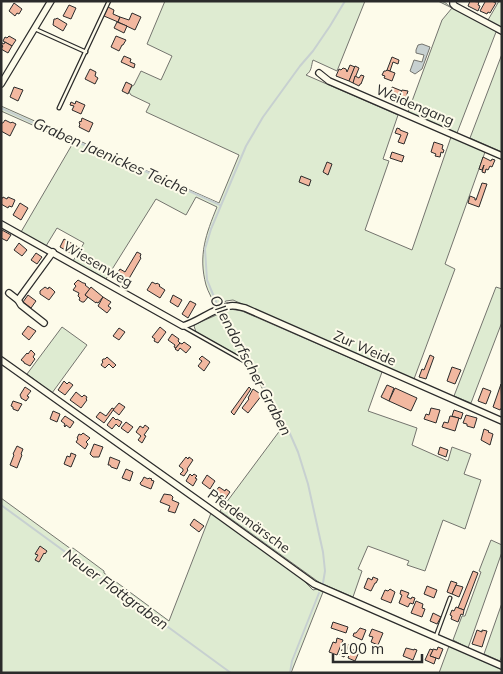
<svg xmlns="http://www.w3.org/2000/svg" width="503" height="674" font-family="Mulish,sans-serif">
	<rect width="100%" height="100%" fill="#fdfbea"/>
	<g fill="#deebd1" stroke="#74746e">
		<path d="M 165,1 L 365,1 L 337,71 L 313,60 C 311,66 312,71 306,75 L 398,115 L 383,159 L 389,161 L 365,230 L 412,250 L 451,137 L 485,152 L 445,264 L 455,269 L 414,379 L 233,300 L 226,301 L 216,307 C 213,300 208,292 206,285 C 198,255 206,234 217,207 L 196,197 L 186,215 L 156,199 L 106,279 L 73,261 L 84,243 L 57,228 L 46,246 L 21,232 L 73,143 L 1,111 L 1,106 L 219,203 L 239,155 L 146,112 L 150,104 L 131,95 L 129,92 L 132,86 L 134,85 L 141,71 L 161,80 L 172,56 L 147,44 Z"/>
		<path d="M 438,1 C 446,1 447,5 452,8 C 459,12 480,17 488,20 L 499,1 L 502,1 L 502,35 L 496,32 L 457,133 L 408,112 L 442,20 L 452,8 Z"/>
		<polygon points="502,54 502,152 470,138"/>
		<polygon points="496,287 502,289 502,322 471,403 454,396"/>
		<polygon points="230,309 242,311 382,372 368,411 417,428 412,445 448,461 452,447 471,454 464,474 481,480 465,529 443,520 425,571 407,565 409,561 368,546 358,569 362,571 353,597 320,583 220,511 281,429 250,362 196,332 194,326 196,324"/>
		<polygon points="62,327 87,345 52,393 27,374"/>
		<polygon points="1,498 71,549 73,548 104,571 104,573 169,621 211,513 298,575 313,590 317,589 323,592 291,673 1,673"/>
		<polygon points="491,540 502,545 502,552 468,648 453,640 462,616 465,616 481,572 479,571"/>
		<polygon points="502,603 502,655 500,661 484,654"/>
		<polygon points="449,646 502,669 502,673 439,673"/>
	</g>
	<polygon fill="#c7d0d0" stroke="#74746e" points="422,44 430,47 422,69 415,74 410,71 414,60 422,62 424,55 416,53 416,50 418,45"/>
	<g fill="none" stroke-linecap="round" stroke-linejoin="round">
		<g stroke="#c7d0d0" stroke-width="2">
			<polyline points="1,108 49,130 134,166 220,205"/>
			<polyline points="1,505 231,673"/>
			<polyline points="323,583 325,571 323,552 308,484 298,452 287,427 267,393 250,358 243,344 224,318 217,304 207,280 205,249 211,229 246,146 263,117 300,66 313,51 330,26 345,1"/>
			<polyline points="290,673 292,661 319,593"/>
		</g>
	</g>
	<g fill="#f2b8a0" stroke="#2b2b2b">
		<polygon points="470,1 479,2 478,5 480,6 478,11 468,6"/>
		<polygon points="484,1 492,1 496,3 490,13 488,12 487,14 480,11 485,2"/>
		<polygon points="14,3 22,9 19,14 17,13 15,16 9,11"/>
		<polygon points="69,5 76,8 71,19 63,16"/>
		<polygon points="108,7 114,10 113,14 120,17 118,22 104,16"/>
		<polygon points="132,13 141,17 135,30 118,22 120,17 129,20"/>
		<polygon points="57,18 67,24 63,31 53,25 54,19 56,19"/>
		<polygon points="117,22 127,26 124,33 114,28"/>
		<polygon points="9,36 16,40 12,46 3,41 5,37 7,38"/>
		<polygon points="116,36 126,40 123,45 122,45 119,51 111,47"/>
		<polygon points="5,42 12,46 8,53 1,49 3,46 1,45 2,43 4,44"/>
		<polygon points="124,56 131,59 130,62 135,64 134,68 121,62"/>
		<polygon points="392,57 399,60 398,64 393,62 390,71 387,70"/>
		<polygon points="350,65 355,67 349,81 336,76 339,69 341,70 343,68 346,69 347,72"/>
		<polygon points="355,66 359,68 353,83 349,81"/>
		<polygon points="90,69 96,72 95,76 98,78 95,84 85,79"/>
		<polygon points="387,70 395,73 392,81 384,78 385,76 382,75 384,71 386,71"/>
		<polygon points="361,75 364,76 361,84 360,84 359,86 353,83 355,76 359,78"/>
		<polygon points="126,82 132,85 128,94 122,91"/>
		<polygon points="14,87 23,90 18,101 10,97"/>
		<polygon points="392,87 402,91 400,95 398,94 396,101 390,99 391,95 389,95"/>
		<polygon points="402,90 408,91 406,97 407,97 405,103 398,101"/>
		<polygon points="76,101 85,105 81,114 72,110 74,106 70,105 71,102 75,104"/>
		<polygon points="82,118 93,123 89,132 79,127 80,124 79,123 80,121 81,122"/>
		<polygon points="5,120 11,123 12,122 16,124 10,136 1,131 1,124 2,123 3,123"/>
		<polygon points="397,128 400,129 400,130 408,133 404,144 398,142 401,135 395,133"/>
		<polygon points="434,142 443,145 442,149 444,150 443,153 441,152 440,157 435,156 436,154 431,152"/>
		<polygon points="392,152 404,156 402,162 390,158"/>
		<polygon points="483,157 491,161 492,159 495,160 492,167 490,166 488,170 486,169 485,173 482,172 484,165 482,170 479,169"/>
		<polygon points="327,162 332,164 328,175 323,172"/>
		<polygon points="301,176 311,180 309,186 299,182"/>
		<polygon points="482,183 487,184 479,207 468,203 470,196 475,198 475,200 476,200"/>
		<polygon points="3,197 7,199 8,197 15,200 12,207 9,206 8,208 1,204 1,200"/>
		<polygon points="20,203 28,208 21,220 13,215"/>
		<polygon points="2,230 11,235 7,241 1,238"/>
		<polygon points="64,239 78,247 74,255 60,247"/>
		<polygon points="19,243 27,250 22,256 14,250"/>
		<polygon points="137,252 141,254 140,257 141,258 127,282 119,277 120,274 118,272 120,269 125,272"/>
		<polygon points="36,253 42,257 37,264 31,260"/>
		<polygon points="78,280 83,283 84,283 86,284 85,285 90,289 85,295 88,297 84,302 82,302 79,300 80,298 78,296 79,293 73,290 76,286 74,284"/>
		<polygon points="152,282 156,284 157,283 160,285 159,286 165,290 160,298 147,290"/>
		<polygon points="45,287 48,289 49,287 52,289 55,292 49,300 40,294 40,291"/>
		<polygon points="91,287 103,297 98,303 96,302 96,303 85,295"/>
		<polygon points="28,295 36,301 31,308 23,302"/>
		<polygon points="173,295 182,300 178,307 170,302"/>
		<polygon points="103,297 111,302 108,306 111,308 107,313 98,306"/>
		<polygon points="190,301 196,304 188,318 182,314"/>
		<polygon points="28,326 36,331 29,340 22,334"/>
		<polygon points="160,327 166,332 158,343 154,341 155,339 152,337"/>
		<polygon points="119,328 125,332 119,340 113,336"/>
		<polygon points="172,334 179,339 178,341 180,343 176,348 174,347 175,345 168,340"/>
		<polygon points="184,342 191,347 186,353 180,348 178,351 175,349 180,343 182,344"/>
		<polygon points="31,350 35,354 33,357 35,359 30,366 24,363 24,362 21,360 27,353 28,354"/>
		<polygon points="430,355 434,357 426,379 419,377 422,369 424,370"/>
		<polygon points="202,356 210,362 204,371 198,366 202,361 199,359"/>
		<polygon points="107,357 116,365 113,368 109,364 105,368 101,365 103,362 102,361 103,359 105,359"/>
		<polygon points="452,367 461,370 455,384 447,381"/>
		<polygon points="64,381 67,384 69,382 73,385 65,395 58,390"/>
		<polygon points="501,384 502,407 500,410 493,407"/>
		<polygon points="387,385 394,388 389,401 381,397"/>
		<polygon points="25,387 31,391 27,396 29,397 26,401 21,398 21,397 20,395"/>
		<polygon points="249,387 251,389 234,415 231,412"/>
		<polygon points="395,388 417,398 411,411 389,401"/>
		<polygon points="483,388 491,391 486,404 478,401"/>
		<polygon points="253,389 262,395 248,413 242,408 249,399 248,398"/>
		<polygon points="76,392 82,397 84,395 87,397 86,399 87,400 81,408 70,400"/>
		<polygon points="13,401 22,404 18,411 13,409 13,407 11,406"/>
		<polygon points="119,403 125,407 119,415 113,410"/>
		<polygon points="112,408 114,409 104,423 96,417 100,412 106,416"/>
		<polygon points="431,408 440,410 436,423 424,419 426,414 429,415"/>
		<polygon points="454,410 463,413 461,419 452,416"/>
		<polygon points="53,411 60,414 57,422 50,419"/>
		<polygon points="466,415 477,418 474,428 467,426 467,424 463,423"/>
		<polygon points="65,416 74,422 70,428 66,425 65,427 64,426 65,424 61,421"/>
		<polygon points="450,416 459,418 455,431 442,427 444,422 448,423"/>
		<polygon points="113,417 116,420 117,419 122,422 119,427 116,424 112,429 107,425"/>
		<polygon points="126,422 133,427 128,433 121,428"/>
		<polygon points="145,425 149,428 144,435 146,436 142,443 138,440 141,436 136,432 140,426 143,428"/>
		<polygon points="484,429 489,431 488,432 493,434 490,445 481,440"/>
		<polygon points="83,433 90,438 86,442 88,444 85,449 76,442 78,439 77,438 79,434 81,435"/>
		<polygon points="94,444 103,447 99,457 93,457 90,454"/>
		<polygon points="17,446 23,449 21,454 22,455 17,468 10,465 14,455 13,454"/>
		<polygon points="440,447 448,450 446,457 438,454"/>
		<polygon points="71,453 76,455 71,467 64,464 67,456 70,457"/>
		<polygon points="110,457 120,461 117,469 111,467 110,465 108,465"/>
		<polygon points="186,457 188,459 189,457 193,460 187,469 188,470 184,476 180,474 183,471 183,469 179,466"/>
		<polygon points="126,469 133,472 130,481 122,478"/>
		<polygon points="190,474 192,476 194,474 197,476 195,478 197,479 193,486 186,481"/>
		<polygon points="207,475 215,481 210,489 202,483"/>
		<polygon points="144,477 148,479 149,478 152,479 151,480 154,481 151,489 141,485 140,483 142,481"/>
		<polygon points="219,487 225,491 226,489 230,492 225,499 215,492"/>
		<polygon points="164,494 171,495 173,497 172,500 179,503 175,513 168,511 170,506 160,502"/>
		<polygon points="194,519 204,526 199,532 190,525"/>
		<polygon points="40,546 47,551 45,554 44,553 39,562 35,560 38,555 35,554"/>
		<polygon points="473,571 478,573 464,610 458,608"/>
		<polygon points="373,577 378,579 376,583 375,583 371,591 364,588 368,578 372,580"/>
		<polygon points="451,581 457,583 452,594 447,592"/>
		<polygon points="456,585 463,587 459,597 452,594"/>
		<polygon points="427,586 437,590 434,598 424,594"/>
		<polygon points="390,589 395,592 391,603 381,599 385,590 388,591"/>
		<polygon points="401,590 409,593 407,597 411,599 412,597 415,598 413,604 410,603 408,607 399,603 402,595 400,594"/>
		<polygon points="416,601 423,604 422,608 425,609 422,617 411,613"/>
		<polygon points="456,607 464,610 463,615 461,614 458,622 451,619 452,616 450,615 452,610 454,611"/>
		<polygon points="433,613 441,617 437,624 430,621"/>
		<polygon points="333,622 348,627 346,633 331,628"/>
		<polygon points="360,628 366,630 362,640 353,636 354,633 356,633"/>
		<polygon points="372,629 383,633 378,645 371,642 373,637 369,636"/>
		<polygon points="477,630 482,632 482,630 487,631 482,647 472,644"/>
		<polygon points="337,638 343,640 337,655 329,652 333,642 336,643"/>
		<polygon points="345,642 349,644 344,657 340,655"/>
		<polygon points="438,647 443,649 439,659 430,656 433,649 437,650"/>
		<polygon points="406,648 414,650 414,649 417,650 413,660 403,656"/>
		<polygon points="351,649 359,652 355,661 348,658"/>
		<polygon points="430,649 433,650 430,656 436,658 434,664 425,660"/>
	</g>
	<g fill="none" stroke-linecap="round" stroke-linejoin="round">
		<defs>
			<g id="lane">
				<polyline points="35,29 86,52"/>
				<polyline points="59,108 109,1"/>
				<polyline points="184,327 246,362"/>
				<polyline points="436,636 450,598"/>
			</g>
			<g id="street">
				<polyline points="453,1 453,4 455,6 502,31"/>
				<polyline points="319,73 329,81 502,156"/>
				<polyline points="1,84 51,1"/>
				<path d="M 1,224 L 183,326 C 198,322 215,307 230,306 C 235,305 240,307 245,308 L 502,421"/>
				<polyline points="9,293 18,300 21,305 44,323"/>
				<polyline points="18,300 53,252"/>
				<polyline points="1,360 213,511 314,584 502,666"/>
			</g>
		</defs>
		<use href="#lane" stroke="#2b2b2b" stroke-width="5"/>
		<use href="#street" stroke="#2b2b2b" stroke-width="8"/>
		<use href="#lane" stroke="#fdfbea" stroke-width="2.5"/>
		<use href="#street" stroke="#fdfbea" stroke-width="5.5"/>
	</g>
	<g text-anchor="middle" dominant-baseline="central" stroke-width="4" stroke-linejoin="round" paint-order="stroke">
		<g font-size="14" fill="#2b2b2b" stroke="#fdfbea">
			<text transform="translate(415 105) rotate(23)">Weidengang</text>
			<text transform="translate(98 264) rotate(30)">Wiesenweg</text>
			<text transform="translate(365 348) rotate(24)">Zur Weide</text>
			<text transform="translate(249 521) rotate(36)">Pferdemärsche</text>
		</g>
		<g font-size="15" font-style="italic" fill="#2b2b2b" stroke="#fdfbea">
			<text transform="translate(111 156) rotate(24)">Graben Jaenickes Teiche</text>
			<text transform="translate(251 365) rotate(62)">Ollendorfscher Graben</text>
			<text transform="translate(116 589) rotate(36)">Neuer Flottgraben</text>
		</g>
	</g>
	<rect width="503" height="674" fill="none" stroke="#2b2b2b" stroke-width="5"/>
	<path d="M333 654v8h89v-8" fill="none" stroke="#2b2b2b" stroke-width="2.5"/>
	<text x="340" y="654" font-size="15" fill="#2b2b2b" stroke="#fdfbea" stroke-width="4" paint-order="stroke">100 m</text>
</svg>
